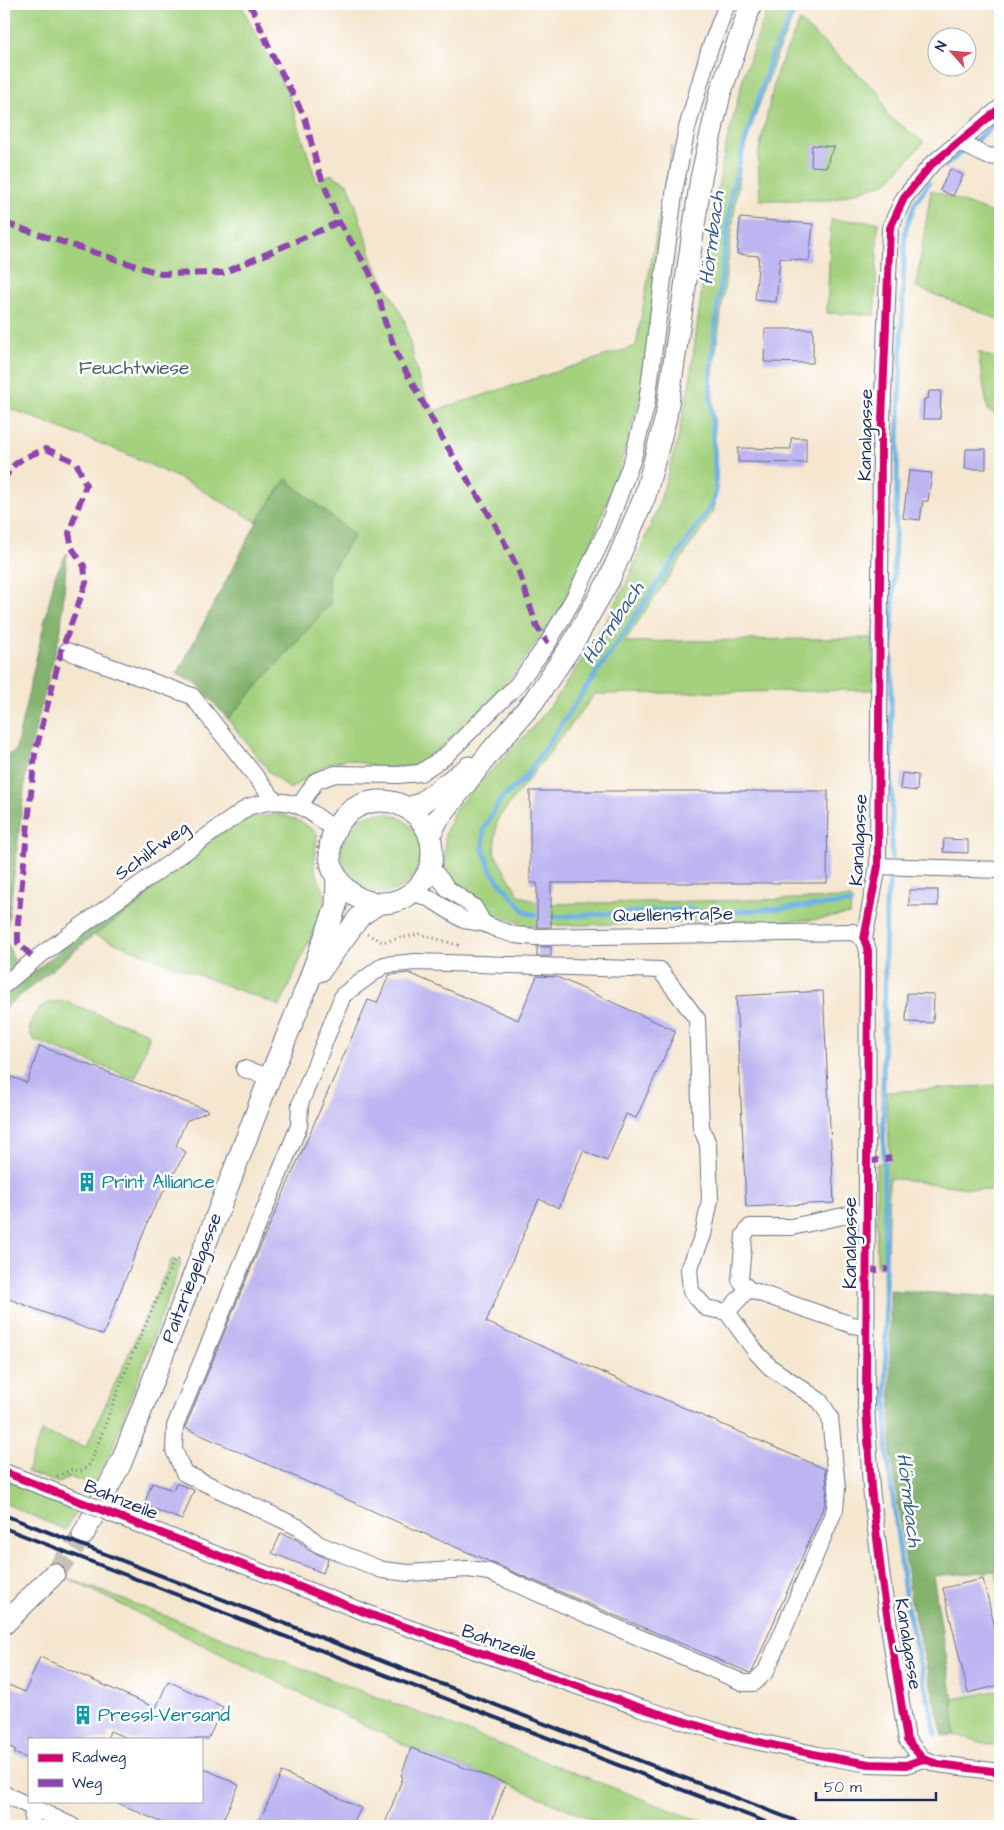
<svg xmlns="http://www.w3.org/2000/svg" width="1004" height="1830" font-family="'Architects Daughter',sans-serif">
	<rect width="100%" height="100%" fill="#fff"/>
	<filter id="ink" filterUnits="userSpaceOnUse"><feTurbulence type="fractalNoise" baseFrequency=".02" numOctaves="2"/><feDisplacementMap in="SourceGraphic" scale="10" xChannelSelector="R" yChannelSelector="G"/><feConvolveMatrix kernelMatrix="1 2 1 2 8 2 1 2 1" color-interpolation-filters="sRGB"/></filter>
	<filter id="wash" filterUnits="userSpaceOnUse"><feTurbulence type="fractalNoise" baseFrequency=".0096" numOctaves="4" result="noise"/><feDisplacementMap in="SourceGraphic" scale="20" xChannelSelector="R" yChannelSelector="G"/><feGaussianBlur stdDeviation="1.12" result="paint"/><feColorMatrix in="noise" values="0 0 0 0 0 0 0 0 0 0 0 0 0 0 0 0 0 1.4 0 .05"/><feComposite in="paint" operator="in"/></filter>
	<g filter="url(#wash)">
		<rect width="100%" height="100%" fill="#f5e6cf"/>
		<g fill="#a4d17e" stroke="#60806e">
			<polygon points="4,4 241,4 253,29 288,93 317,183 331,174 349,185 374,263 404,319 420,384 434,411 636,346 672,146 645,379 619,470 592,541 558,613 513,675 461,731 416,766 381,768 348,759 325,765 290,789 271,774 228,719 330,604 328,576 354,535 286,479 257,522 189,483 127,454 4,406"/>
			<polygon points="769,4 799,4 777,54 742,154 712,382 718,489 712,514 624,642 873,638 874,690 595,694 497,820 494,853 519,895 541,904 851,898 850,914 814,920 528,926 497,915 454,883 445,867 445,834 455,809 533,727 554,701 593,643 625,586 658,507 678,439 690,381 709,233 726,145 744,75"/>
			<polygon points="800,21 880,94 887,115 924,142 888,182 832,200 760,200 758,155 777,71"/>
			<polygon points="931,190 1000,216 1000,320 916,287"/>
			<polygon points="831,220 878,222 875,315 827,313"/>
			<polygon points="978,352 1000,360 1000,416 988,411"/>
			<circle cx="381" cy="853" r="40"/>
			<polygon points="280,814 301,822 317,833 314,867 325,894 323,914 305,949 280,1006 94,935 141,903 161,877 236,820"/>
			<path d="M 64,1001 L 148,1033 L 149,1037 L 135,1079 L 34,1040 C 24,1029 33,1012 44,1005 C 49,1002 58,1001 64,1001 Z"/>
			<polygon points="1000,1085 1000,1192 889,1178 887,1264 877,1267 876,1164 890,1161 886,1092"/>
			<polygon points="172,1259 181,1263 109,1456 94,1484 69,1477 59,1483 27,1472 41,1432 86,1447"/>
			<polygon points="4,1479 79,1509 65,1530 4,1503"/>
			<polygon points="1000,1516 1000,1590 995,1571"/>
			<polygon points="67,1578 713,1826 613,1826 596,1821 506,1783 411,1748"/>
			<polygon points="1000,1690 1000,1747 955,1735 953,1699"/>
		</g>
		<g fill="#83b36d" stroke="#4f7166">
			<polygon points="286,479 354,535 328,576 330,604 228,719 198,685 177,674 257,522"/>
			<polygon points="67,553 61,629 28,758 6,940 17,967 4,978 4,756 15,752 55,576"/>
			<polygon points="161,877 141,903 94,935 4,1009 4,996 126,897"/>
			<polygon points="890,1290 1000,1297 1000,1516 995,1571 933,1576 953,1699 955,1735 943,1736 911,1602 891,1451"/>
		</g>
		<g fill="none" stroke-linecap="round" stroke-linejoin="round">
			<g stroke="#6ab2e2" stroke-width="5">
				<polyline points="800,4 790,19 772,55 742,152 732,191 715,330 710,383 716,491 712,504 524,779 501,799 484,828 483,849 492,873 526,913 553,917 690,909 706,914 851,903"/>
				<polyline points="945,166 1000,120"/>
				<polyline points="892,858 891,663 905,232 915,203 929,183"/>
				<polyline points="891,877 886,903 883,1086 887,1451 906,1602 936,1734"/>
			</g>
		</g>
		<g id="blocks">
			<g fill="#bdb5f1">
				<polygon points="812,145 835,147 829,156 827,167 811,166"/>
				<polygon points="950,169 963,175 953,196 940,190"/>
				<polygon points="740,218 813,224 809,261 780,258 776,302 755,300 759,256 737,254"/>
				<polygon points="765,329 813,329 813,363 764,362"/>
				<polygon points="929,391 941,391 940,419 923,419 924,399 928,399"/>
				<polygon points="791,438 806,438 806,463 738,462 738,448 791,449"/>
				<polygon points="966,449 986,449 986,469 965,469"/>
				<polygon points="909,471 932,473 928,501 923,501 920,520 903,518"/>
				<polygon points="902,773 918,775 917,791 900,789"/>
				<polygon points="530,791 828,791 827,883 551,883 551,927 537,927 537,883 530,883"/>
				<polygon points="944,839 968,840 968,853 943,852"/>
				<rect x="909" y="890" width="29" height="16"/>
				<rect x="537" y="947" width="14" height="9"/>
				<polygon points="409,973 518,1020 537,976 557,977 676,1031 636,1118 626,1114 607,1161 583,1151 559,1208 539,1199 486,1322 825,1469 827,1488 825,1504 753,1670 750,1673 418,1531 185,1428 250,1270 368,1000 377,1003 389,975"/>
				<polygon points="823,991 834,1203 746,1207 736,996"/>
				<polygon points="907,993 934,994 933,1023 906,1022"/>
				<polygon points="40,1046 209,1111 186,1121 176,1146 186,1152 152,1212 103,1335 4,1297 4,1107 7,1097 5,1096 12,1077 27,1083"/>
				<polygon points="152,1483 173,1490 176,1483 194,1490 182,1520 144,1505"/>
				<polygon points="281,1533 298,1540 308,1550 328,1559 323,1573 272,1553"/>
				<polygon points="983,1579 996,1632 1000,1631 1000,1685 968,1693 943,1588"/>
				<polygon points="40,1657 156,1708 168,1681 223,1707 208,1739 130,1739 110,1731 107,1739 29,1739 29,1759 14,1753 16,1750 4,1744 4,1683 25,1692"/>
				<polygon points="411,1748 506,1783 490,1826 384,1826 403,1777 401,1776"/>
				<polygon points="201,1767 239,1785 220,1826 169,1826 114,1801 201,1801"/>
				<polygon points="282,1772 361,1808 352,1826 257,1826"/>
			</g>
		</g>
	</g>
	<g filter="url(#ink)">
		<use href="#blocks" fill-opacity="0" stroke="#676f86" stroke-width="1"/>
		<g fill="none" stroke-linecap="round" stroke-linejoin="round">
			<polyline stroke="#c9c1b8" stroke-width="21" stroke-dasharray="21 11" stroke-linecap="butt" points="54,1574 83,1535"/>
			<defs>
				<g id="minor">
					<polyline points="959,142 987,156 1000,157"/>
					<polyline points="67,651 192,696 275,801"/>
					<polyline points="300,805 316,781 335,774 398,775 420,773 444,757 516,686 548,643 575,596 606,531 633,458 647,402 675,187 687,128 709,51 727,4"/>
					<polyline points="430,866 448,889 474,907 483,923"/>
					<polyline points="878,866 1000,870"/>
					<polyline points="413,892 432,900 464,920 483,923 499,930 515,935 535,937 853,932 864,939"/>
					<path d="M 4,985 L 35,959 L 248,807 C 289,793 303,806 335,830"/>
					<polyline points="244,1069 270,1077"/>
					<polyline points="727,1312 756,1352 770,1367 820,1401 830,1417 837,1488 835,1509 766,1671 754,1683 744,1683 489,1572 468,1569 409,1573 382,1570 318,1544 300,1528 184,1473 174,1450 175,1426 299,1126 300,1104 343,995 384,965 416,962 660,970 697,1019 701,1127 708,1144 710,1200 703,1235 689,1269 691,1291 706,1308 727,1312 748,1289"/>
					<polyline points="866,1327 852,1325 748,1289 740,1280 744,1235 750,1227 791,1227 867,1211"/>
					<polyline points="4,1472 80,1501"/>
					<polyline points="112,1514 377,1617 641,1708 732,1736 818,1755 869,1764 906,1765 923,1759 938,1764 1000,1772"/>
					<polyline points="923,1759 907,1740 883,1588 871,1488 866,1406 868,950 864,939 878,866 881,445 890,228 904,198 931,165 1000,108"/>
					<polyline points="4,1794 72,1826"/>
					<polyline points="32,1826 33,1809"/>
				</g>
				<g id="major">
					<circle cx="381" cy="852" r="51"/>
					<polyline points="408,808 420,804 469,767"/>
					<polyline points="430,835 438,819 492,750 533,702 572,645 609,580 645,496 666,417 701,178 720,94 751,4"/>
					<polyline points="320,971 360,916 379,903"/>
					<polyline points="83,1535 121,1463 270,1077 306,989 336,906 337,878"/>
					<polyline points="4,1624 54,1574"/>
				</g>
			</defs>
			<use href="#minor" stroke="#676f86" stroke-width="18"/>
			<use href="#major" stroke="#676f86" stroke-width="23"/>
			<g stroke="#676f86" stroke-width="3" stroke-dasharray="1 4" stroke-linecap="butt">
				<polyline points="320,837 318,847 320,870"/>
				<polyline points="367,934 382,942 420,934 461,946"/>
				<polyline points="57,1476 71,1470 82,1471 90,1464 132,1355 174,1261 180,1259"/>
			</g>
			<use href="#minor" stroke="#fff" stroke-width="16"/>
			<use href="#major" stroke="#fff" stroke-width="21"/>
			<g stroke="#1b2f5e" stroke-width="4">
				<polyline points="4,1515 809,1826"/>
				<polyline points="4,1528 776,1826"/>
			</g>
			<defs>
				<polyline id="minor-bridge" points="80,1501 112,1514"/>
			</defs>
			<use href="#minor-bridge" stroke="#676f86" stroke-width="18" stroke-linecap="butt"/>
			<use href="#minor-bridge" stroke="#fff" stroke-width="16"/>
			<g stroke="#8e44ad" stroke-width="6" stroke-dasharray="12 6" stroke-linecap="butt">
				<polyline points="250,4 273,56 305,118 318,169 339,222 369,271 379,296 385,322 398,357 441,436 496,526 518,569 537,627 548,643"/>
				<polyline points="4,223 161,274 223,273 339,222"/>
				<path d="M 4,482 C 10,461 28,456 46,449 L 76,462 L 86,485 L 69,533 L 72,548 L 84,566 L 86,583 L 61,652 L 35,754 L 18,922 L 18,943 L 35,959"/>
				<polyline points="867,1162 891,1158"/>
				<polyline points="866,1271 888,1269"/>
			</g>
			<defs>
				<g id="cycleway">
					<polyline points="4,1472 377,1617 641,1708 732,1736 818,1755 869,1764 906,1765 923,1759 938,1764 1000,1772"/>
					<polyline points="923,1759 907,1740 883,1588 871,1488 866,1406 868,950 864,939 878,866 881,445 890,228 904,198 931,165 1000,108"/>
				</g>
			</defs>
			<use href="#cycleway" stroke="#fff" stroke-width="11"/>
			<use href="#cycleway" stroke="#d6006c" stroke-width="8"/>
		</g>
	</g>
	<defs>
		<symbol id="building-bare" viewBox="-9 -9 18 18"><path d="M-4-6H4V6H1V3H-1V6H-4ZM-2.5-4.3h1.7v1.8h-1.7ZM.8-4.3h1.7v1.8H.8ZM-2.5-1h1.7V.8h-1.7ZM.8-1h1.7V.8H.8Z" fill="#0f9aa8" stroke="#fff" stroke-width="2.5" paint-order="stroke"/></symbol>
	</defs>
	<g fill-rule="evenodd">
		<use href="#building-bare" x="73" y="1168" width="28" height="28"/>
		<use href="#building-bare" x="69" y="1701" width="28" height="28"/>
	</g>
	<g text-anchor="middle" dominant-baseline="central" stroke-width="5" stroke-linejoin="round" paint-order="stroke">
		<g font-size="19" fill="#446068" stroke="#fff">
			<text x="134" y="368">Feuchtwiese</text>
		</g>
		<g font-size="19" fill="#1b2f5e" stroke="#fff">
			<text transform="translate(866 435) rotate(-89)">Kanalgasse</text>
			<text transform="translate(859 840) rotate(-87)">Kanalgasse</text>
			<text transform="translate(152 851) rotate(-36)">Schilfweg</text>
			<text transform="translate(673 915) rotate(-1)">Quellenstraße</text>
			<text transform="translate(850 1243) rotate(-90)">Kanalgasse</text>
			<text transform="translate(192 1278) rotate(-69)">Paitzriegelgasse</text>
			<text transform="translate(121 1500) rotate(22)">Bahnzeile</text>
			<text transform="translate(499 1643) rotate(19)">Bahnzeile</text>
			<text transform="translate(908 1644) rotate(81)">Kanalgasse</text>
		</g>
		<g font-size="19" fill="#0d838f" stroke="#fff" text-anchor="start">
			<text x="102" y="1182">Print Alliance</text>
			<text x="98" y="1715">Pressl-Versand</text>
		</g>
		<g font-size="20" font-style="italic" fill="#375d8c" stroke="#fff">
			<text transform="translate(712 238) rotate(-83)">Hörmbach</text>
			<text transform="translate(613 623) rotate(-56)">Hörmbach</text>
			<text transform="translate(909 1500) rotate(83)">Hörmbach</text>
		</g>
	</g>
	<rect width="1004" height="1830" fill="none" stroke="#fff" stroke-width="20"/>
	<rect x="28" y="1738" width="175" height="65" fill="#ffffff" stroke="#a4acbf"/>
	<rect x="38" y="1754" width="25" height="8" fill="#d6006c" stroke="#a4acbf"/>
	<text x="72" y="1762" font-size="15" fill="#1b2f5e">Radweg</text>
	<rect x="38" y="1779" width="25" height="8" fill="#8e44ad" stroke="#a4acbf"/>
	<text x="72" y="1788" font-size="15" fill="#1b2f5e">Weg</text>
	<g transform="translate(952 52) rotate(297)"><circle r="24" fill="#ffffff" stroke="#a4acbf"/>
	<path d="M0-4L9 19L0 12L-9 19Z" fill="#d1495b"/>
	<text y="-8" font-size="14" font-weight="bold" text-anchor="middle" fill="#1b2f5e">N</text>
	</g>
	<path d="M816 1792v8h120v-8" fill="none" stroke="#1b2f5e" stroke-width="2.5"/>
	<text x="824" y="1792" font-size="15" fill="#1b2f5e" stroke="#ffffff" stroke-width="4" paint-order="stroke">50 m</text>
</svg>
